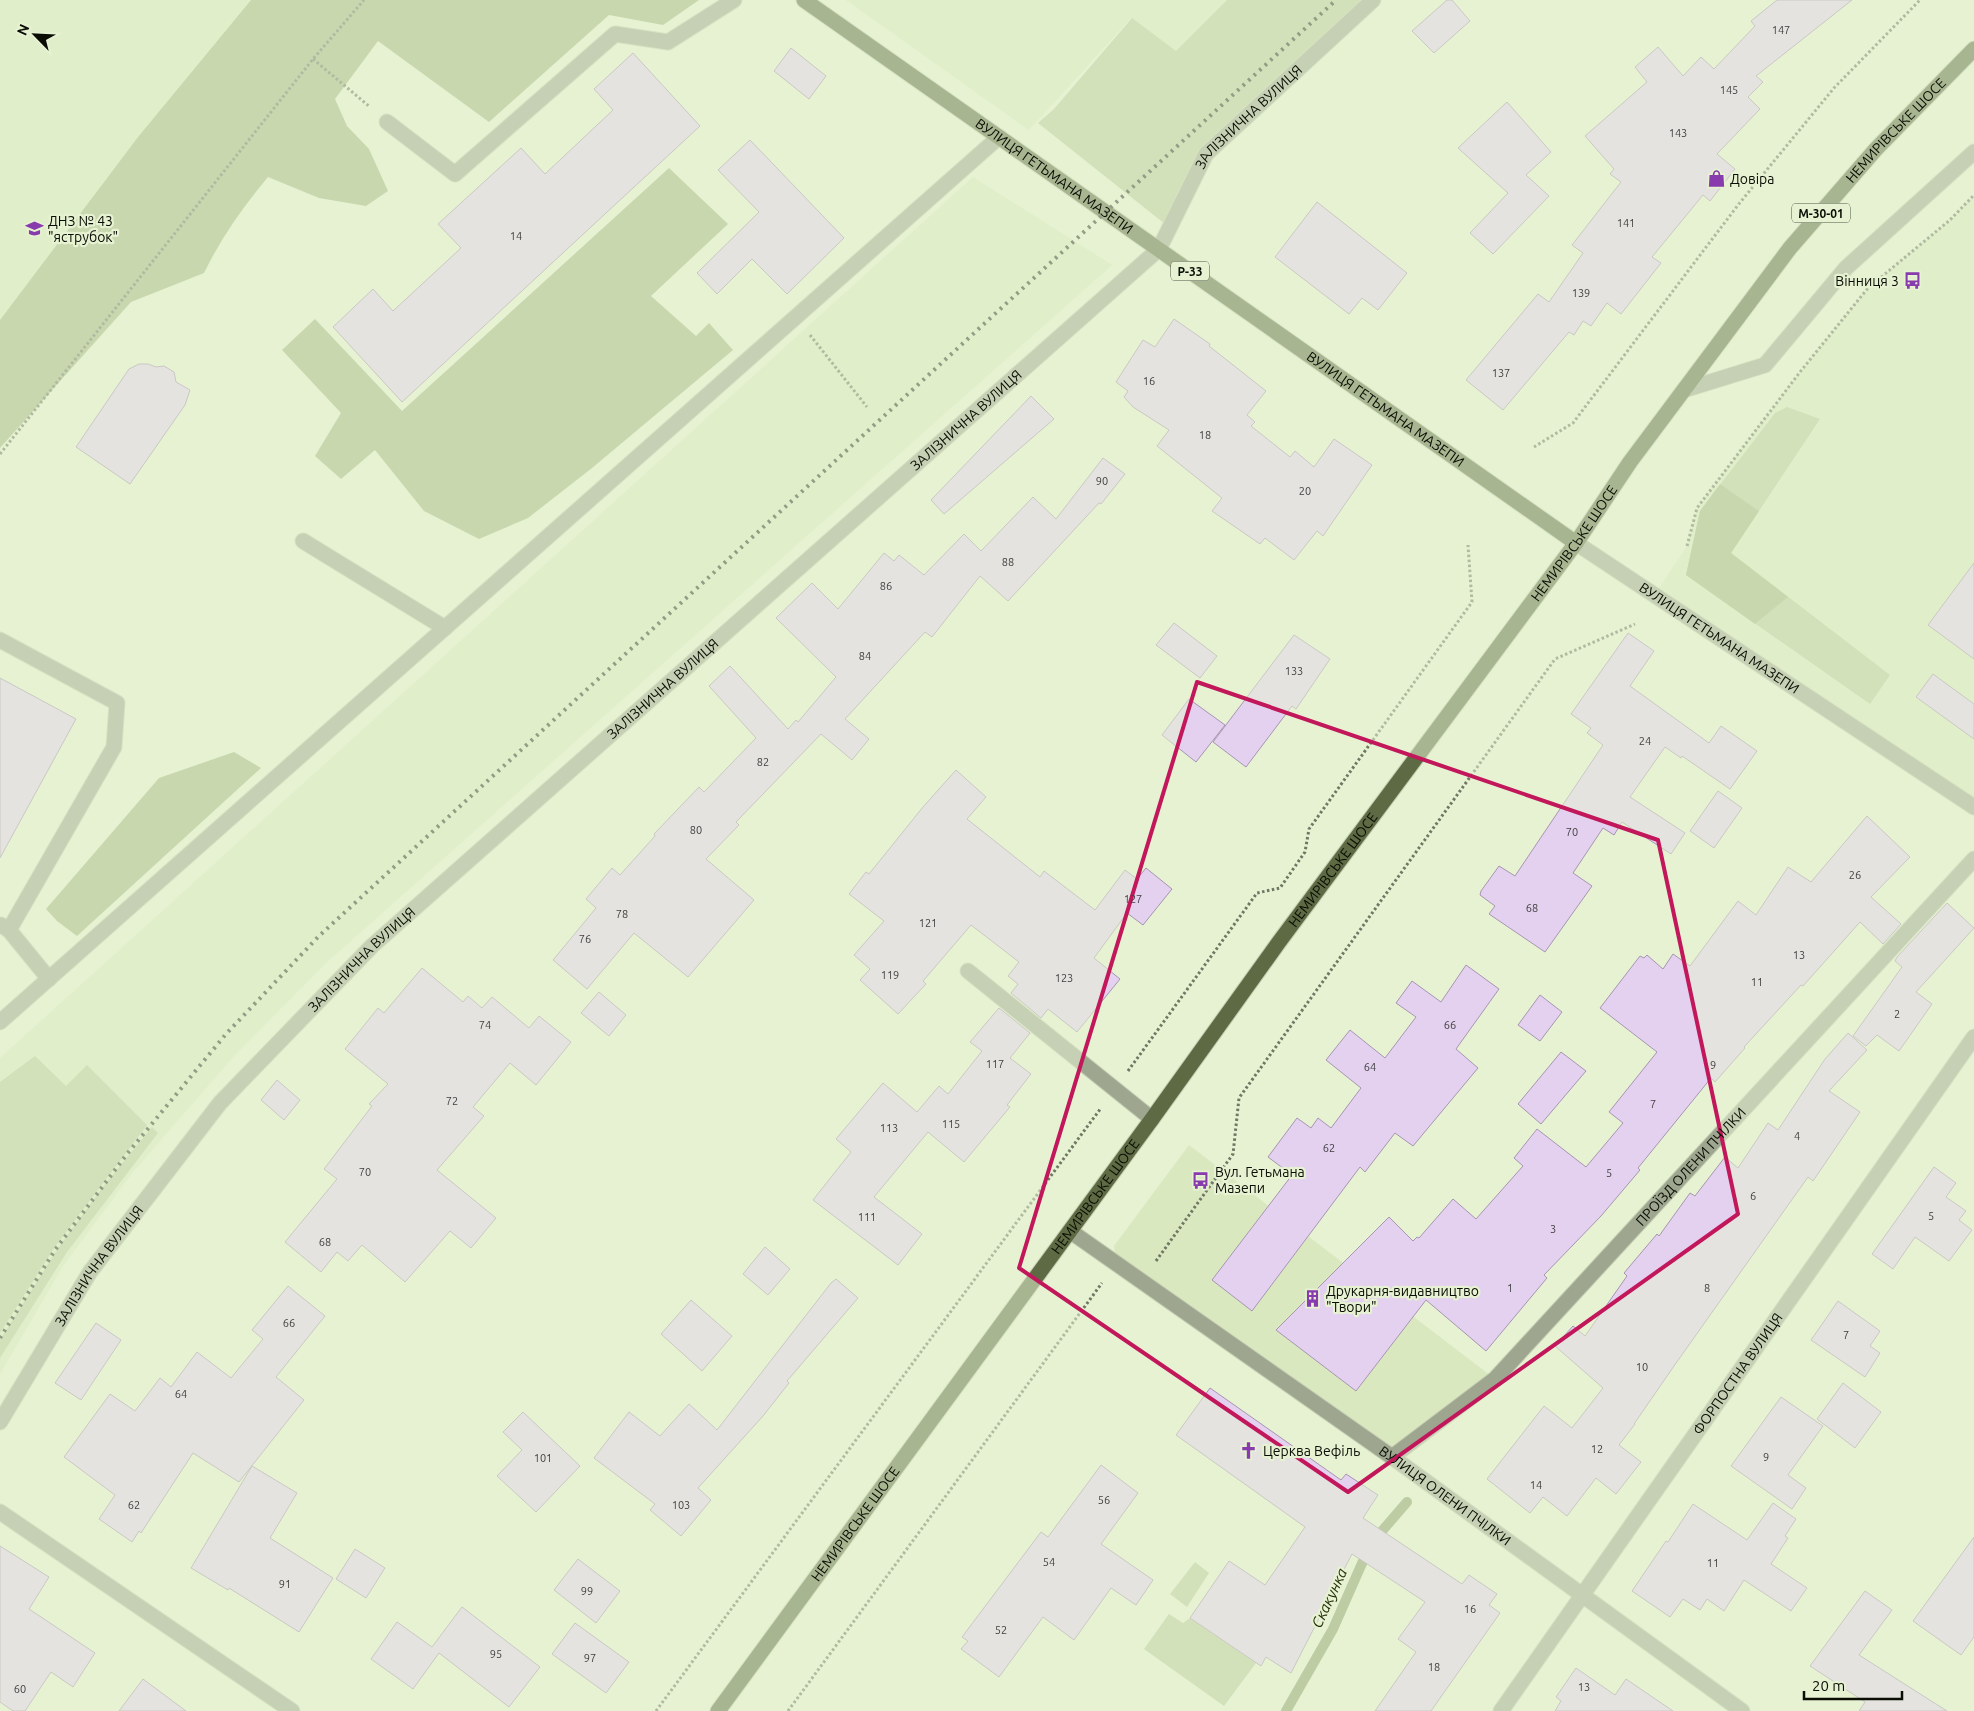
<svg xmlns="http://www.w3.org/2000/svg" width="1974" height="1711" font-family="Ubuntu,sans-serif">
	<rect width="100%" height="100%" fill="#e6f2d2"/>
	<g fill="#dae8c0">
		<polygon points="0,0 251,0 138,137 0,320"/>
		<polygon points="846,0 1227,0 1176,52 1131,18 1029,130"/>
		<polygon points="973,177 1112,265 327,962 235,1055 132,1173 63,1266 0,1374 0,1058"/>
		<polygon points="1974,195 1974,807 1655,594 1687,546 1697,508 1800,372 1868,288 1950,220"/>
		<polygon points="1189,1145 1495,1379 1392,1457 1116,1263 1114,1246"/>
	</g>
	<g fill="#bdcd9f">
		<polygon points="1227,0 1373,0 1206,154 1170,228 1038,123 1054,109 1132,18 1176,51"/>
		<polygon points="1787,407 1820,419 1731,553 1890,675 1870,704 1686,575 1700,511 1775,413"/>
		<polygon points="35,1056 66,1086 87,1065 147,1125 54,1248 0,1333 0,1082"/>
		<polygon points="152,1127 158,1133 67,1252 0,1358 0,1340 59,1247 102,1188"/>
		<polygon points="1195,1562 1209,1573 1187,1607 1170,1594"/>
		<polygon points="1169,1614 1183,1623 1190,1618 1256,1663 1224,1706 1144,1649"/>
	</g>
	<g fill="#a6b785">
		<path d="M 251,0 L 699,0 L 663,25 L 609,15 L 489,122 L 378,41 L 335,99 L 347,126 L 369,149 L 388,191 L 366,206 L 319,198 L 268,177 C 243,207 221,238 204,273 L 131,302 L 0,448 L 0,320 L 138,137 Z"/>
		<polygon points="669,168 728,224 651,296 696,336 709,323 733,350 592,468 528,518 479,539 424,511 375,450 341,479 315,456 341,413 282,350 315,319 402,411"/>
		<polygon points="1720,484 1759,511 1731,553 1788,597 1755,624 1686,575 1700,511"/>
		<polygon points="234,752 261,768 77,936 57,921 46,909 159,778"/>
	</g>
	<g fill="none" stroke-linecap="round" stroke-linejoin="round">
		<polyline stroke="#8c9d6c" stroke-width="10" points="1286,1711 1333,1629 1363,1561 1382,1531 1407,1502"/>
	</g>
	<g fill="#e3d1ef" stroke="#a795b2">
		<polygon points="1447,0 1452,0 1470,21 1434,53 1412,31"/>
		<polygon points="1777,0 1852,0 1756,76 1763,82 1748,97 1760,109 1717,154 1735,169 1710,201 1703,195 1652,257 1661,263 1621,314 1607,303 1591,326 1583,321 1574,335 1569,332 1503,410 1466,380 1538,294 1549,302 1583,253 1572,245 1621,182 1610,174 1614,169 1585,136 1647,82 1635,67 1658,47 1683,76 1701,57 1714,69 1755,26 1751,21"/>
		<polygon points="791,48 826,76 809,99 774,71"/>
		<polygon points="633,53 700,126 402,402 333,327 373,289 393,311 461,248 438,224 521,148 545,174 613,110 594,89"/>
		<polygon points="1507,102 1551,152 1526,175 1549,196 1493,254 1470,233 1508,193 1458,148"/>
		<polygon points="750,140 844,238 787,294 752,259 717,294 697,273 759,212 718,170"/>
		<polygon points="1317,202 1407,273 1378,310 1362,298 1349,314 1275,257"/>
		<polygon points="1174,319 1210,344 1209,346 1266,391 1247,415 1255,422 1251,426 1290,457 1295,451 1314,467 1334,439 1372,465 1323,536 1317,531 1294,560 1265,538 1260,544 1212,511 1222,498 1157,446 1169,430 1133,407 1124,397 1128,391 1116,382 1143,340 1155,347"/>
		<polygon points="139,364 148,364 156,367 164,366 174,372 176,382 190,390 185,405 130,484 76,447 129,369"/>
		<polygon points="1031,396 1054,419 944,514 931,500"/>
		<polygon points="1103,458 1125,474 1101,504 1099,503 1008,601 980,576 932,637 925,632 845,719 869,739 852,760 821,734 736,822 739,825 706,859 754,900 688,977 634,933 587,989 553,960 596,908 586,899 612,868 620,875 655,836 654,834 699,787 704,792 756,738 709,686 730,666 788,729 796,720 798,722 836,677 776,618 812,583 838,609 884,553 894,561 899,555 924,575 964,534 981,551 1033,497 1056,519"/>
		<polygon points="1974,563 1974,659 1928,625"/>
		<polygon points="1174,623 1217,656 1200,678 1156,645"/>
		<polygon points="1628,633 1654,651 1630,686 1709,743 1721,726 1757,751 1730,789 1682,756 1681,758 1665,747 1630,797 1685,833 1671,854 1622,822 1614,835 1603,828 1573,873 1592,886 1545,952 1489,914 1495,906 1480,895 1481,891 1499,866 1515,876 1603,745 1587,733 1591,728 1571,714"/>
		<polygon points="1294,635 1330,659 1296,709 1292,706 1246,767 1213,742"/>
		<polygon points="1933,674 1974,704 1974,739 1916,697"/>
		<polygon points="0,678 76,719 0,858"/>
		<polygon points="1189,699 1225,725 1196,762 1162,735"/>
		<polygon points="956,770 986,797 967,819 1040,877 1044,871 1095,910 1125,870 1137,879 1146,868 1172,889 1143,925 1127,913 1094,958 1120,979 1077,1032 1048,1009 1041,1018 1011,993 1018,984 1008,976 1019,962 971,925 923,981 926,984 898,1014 860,980 870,969 854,955 884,921 849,894 866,872 869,874 923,807"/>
		<polygon points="1718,791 1742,808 1714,848 1690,831"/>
		<polygon points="1867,816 1910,857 1871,897 1901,924 1883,944 1860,922 1803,986 1801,985 1744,1047 1745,1048 1715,1082 1711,1078 1638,1168 1640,1170 1601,1216 1544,1275 1547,1278 1486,1351 1426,1300 1356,1391 1276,1330 1389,1217 1413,1241 1417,1237 1419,1238 1453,1199 1476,1219 1523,1166 1514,1158 1537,1129 1586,1167 1623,1123 1609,1112 1657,1052 1600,1008 1640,956 1644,958 1647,955 1663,969 1673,954 1690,966 1738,901 1756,915 1788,867 1811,882"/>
		<polygon points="1947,903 1974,928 1916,992 1932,1004 1899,1051 1877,1035 1866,1046 1853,1036 1902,967 1895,961 1897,957"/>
		<polygon points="1466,965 1499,989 1456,1049 1478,1068 1413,1146 1395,1133 1365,1172 1360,1167 1252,1311 1212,1280 1292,1175 1268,1157 1297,1118 1311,1128 1318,1118 1331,1128 1361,1088 1326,1060 1350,1030 1385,1058 1416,1017 1396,1003 1412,981 1441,1002"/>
		<polygon points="422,968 463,1002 468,996 482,1008 492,997 529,1028 539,1016 571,1042 536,1085 510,1063 473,1107 484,1116 437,1170 496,1218 471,1248 450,1231 405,1282 362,1245 348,1261 337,1252 321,1272 285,1242 337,1179 324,1169 372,1106 369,1104 388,1084 345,1049 378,1008 384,1013"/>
		<polygon points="599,992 626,1015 609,1036 581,1013"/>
		<polygon points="1540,995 1562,1012 1540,1041 1518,1025"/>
		<polygon points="999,1008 1030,1033 1010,1058 1031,1074 1007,1105 1010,1107 964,1162 928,1132 874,1197 922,1234 898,1265 813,1200 851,1152 836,1139 883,1083 917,1112 939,1086 948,1094 982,1051 970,1042"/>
		<polygon points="1848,1033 1867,1050 1829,1091 1860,1112 1813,1181 1808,1177 1674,1366 1634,1424 1635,1424 1619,1445 1641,1462 1616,1494 1596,1478 1567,1516 1543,1497 1530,1513 1487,1479 1544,1406 1572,1428 1603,1388 1555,1346 1573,1326 1585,1336 1627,1276 1624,1273 1657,1234 1659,1236 1690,1193 1695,1196 1725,1157 1738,1168 1768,1123 1778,1130 1825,1059"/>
		<polygon points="1561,1052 1586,1071 1541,1124 1518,1104"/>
		<polygon points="277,1080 300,1100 284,1120 261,1100"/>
		<polygon points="1934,1167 1956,1183 1946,1197 1966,1211 1959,1220 1972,1230 1949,1261 1915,1237 1893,1269 1872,1254"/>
		<polygon points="765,1247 790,1269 768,1295 743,1274"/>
		<polygon points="836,1279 858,1298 787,1381 789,1383 763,1416 698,1488 711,1500 681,1536 650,1510 655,1504 594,1458 629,1412 660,1436 689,1404 717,1430 831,1283"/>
		<polygon points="288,1286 325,1316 276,1377 304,1400 239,1482 193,1453 141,1533 139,1531 132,1542 99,1519 115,1495 64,1457 110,1394 135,1411 160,1378 171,1387 197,1352 231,1378 263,1339 252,1330"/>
		<polygon points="691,1300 732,1336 702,1371 661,1334"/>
		<polygon points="1838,1301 1880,1331 1870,1346 1880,1353 1865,1377 1811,1340"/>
		<polygon points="96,1323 121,1340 81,1400 55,1383"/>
		<polygon points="1843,1383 1881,1412 1855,1448 1817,1419"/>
		<polygon points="1210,1388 1341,1480 1346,1474 1378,1495 1363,1518 1462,1584 1469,1575 1497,1594 1489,1605 1500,1613 1431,1711 1375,1711 1416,1652 1398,1639 1425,1602 1352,1554 1291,1673 1266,1657 1261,1666 1190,1618 1229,1561 1265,1585 1305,1527 1176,1435"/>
		<polygon points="1781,1397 1823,1426 1788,1475 1806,1488 1792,1509 1731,1466"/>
		<polygon points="523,1412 580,1466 536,1512 497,1476 522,1450 503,1432"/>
		<polygon points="1101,1465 1138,1493 1101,1544 1153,1580 1136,1605 1111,1588 1074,1640 1043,1617 999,1677 961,1649 968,1641 962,1637 1041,1532 1048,1537"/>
		<polygon points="252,1466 297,1493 270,1538 333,1578 299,1632 229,1588 228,1590 191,1568"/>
		<polygon points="1773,1503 1796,1519 1785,1536 1788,1538 1771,1564 1807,1588 1791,1611 1744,1580 1724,1611 1707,1599 1700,1610 1683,1599 1670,1617 1632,1591 1666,1541 1668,1542 1693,1504 1747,1540"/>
		<polygon points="1974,1537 1974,1637 1961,1655 1913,1621"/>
		<polygon points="0,1546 49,1577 29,1609 95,1653 73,1687 51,1672 25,1711 13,1711 0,1702"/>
		<polygon points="355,1549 385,1568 366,1598 336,1579"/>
		<polygon points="578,1559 620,1591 596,1623 554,1590"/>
		<polygon points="1865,1591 1892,1610 1859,1655 1947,1711 1859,1711 1865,1702 1810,1666"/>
		<polygon points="462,1607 540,1667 509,1707 439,1653 413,1689 371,1659 397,1622 432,1647"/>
		<polygon points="575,1623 629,1662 606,1693 552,1654"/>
		<polygon points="1576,1668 1615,1695 1626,1679 1673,1711 1555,1711 1561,1701 1556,1697"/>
		<polygon points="143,1679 186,1711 119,1711"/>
	</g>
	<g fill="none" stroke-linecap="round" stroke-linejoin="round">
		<defs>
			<g id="minor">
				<polyline points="387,122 455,174 615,34 668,42 734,0"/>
				<polyline points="1684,390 1765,365 1846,268 1974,152"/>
				<polyline points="303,541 445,628"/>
				<path id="s1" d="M 1576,543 L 1974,807"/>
				<polyline points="0,640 117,703 114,747 9,930"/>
				<polyline points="1,925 9,930 49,979"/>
				<polyline points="968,971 1152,1119"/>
				<polyline points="0,1022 999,137"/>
				<path id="s2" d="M 1070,1231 L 1392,1457 L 1742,1711"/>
				<path id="s3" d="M 0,1422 L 90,1272 L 220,1103 L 372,946 L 1159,249 L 1206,154 L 1373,0"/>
				<path id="s4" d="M 1392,1457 L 1495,1379 L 1974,859"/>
				<polyline points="0,1512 292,1711"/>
				<path id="s5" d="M 1501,1711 L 1974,1037"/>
			</g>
			<g id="major">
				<path id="s6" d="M 804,0 L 1576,543"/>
				<path id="s7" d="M 718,1711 L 1152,1119 L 1279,942 L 1576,543 L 1630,462 L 1790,248 L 1876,149 L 1974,49"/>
			</g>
		</defs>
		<use href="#minor" stroke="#c3cdb1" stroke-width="17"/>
		<use href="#major" stroke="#c3cdb1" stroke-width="17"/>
		<g stroke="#707764" stroke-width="3" stroke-dasharray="2.5 2.5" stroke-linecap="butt">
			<polyline points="313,59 370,107"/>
			<polyline points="810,335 867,407"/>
			<polyline points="1534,447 1573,423 1738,205 1834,88 1920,0"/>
			<polyline points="0,454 313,59 364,0"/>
			<polyline points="1687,546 1697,508 1800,372 1868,288 1950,220 1974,195"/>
			<polyline points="1128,1071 1257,893 1280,888 1305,852 1309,829 1472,602 1468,545"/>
			<polyline points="1156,1261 1233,1154 1239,1098 1555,659 1635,624"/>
			<polyline points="656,1711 1101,1108"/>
			<polyline points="788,1711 1102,1283"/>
		</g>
		<use href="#minor" stroke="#9ea690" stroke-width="15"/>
		<use href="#major" stroke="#5d6a43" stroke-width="15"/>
		<polyline stroke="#2f3427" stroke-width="4" stroke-dasharray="2.5 5" stroke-linecap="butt" points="0,1338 55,1250 127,1154 226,1034 319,936 1336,0"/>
	</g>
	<path d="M0 0H1974V1711H0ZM 1197,682 L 1658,840 L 1738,1214 L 1348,1492 L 1019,1268 Z" fill="#e6f2d2" fill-opacity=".55" fill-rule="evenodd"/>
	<path fill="none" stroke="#c2185b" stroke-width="4" stroke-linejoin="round" d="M 1197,682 L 1658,840 L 1738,1214 L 1348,1492 L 1019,1268 Z"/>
	<defs>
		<symbol id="shop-bare" viewBox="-9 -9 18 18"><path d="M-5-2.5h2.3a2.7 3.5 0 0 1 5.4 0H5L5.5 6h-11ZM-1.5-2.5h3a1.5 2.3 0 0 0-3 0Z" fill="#873bad" stroke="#e6f2d2" stroke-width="2.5" paint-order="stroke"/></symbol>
		<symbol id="school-bare" viewBox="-9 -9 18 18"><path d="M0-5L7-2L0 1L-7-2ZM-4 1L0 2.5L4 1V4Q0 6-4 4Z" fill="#873bad" stroke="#e6f2d2" stroke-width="2.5" paint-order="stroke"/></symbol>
		<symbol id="bus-bare" viewBox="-9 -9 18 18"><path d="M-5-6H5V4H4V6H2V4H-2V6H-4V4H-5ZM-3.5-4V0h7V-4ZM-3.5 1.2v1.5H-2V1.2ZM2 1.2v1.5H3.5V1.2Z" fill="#873bad" stroke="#e6f2d2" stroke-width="2.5" paint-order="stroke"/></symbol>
		<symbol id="building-bare" viewBox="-9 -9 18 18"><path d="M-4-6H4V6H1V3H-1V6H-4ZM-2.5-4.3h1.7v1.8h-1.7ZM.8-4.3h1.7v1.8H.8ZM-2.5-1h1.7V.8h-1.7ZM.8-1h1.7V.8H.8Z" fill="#873bad" stroke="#e6f2d2" stroke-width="2.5" paint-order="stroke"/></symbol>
		<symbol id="church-bare" viewBox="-9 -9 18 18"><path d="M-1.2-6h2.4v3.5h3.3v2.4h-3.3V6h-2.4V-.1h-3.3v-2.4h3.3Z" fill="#873bad" stroke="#e6f2d2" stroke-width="2.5" paint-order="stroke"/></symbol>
	</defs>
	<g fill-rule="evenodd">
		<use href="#shop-bare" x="1704" y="166" width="25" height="25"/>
		<use href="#school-bare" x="22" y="216" width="25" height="25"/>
		<use href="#bus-bare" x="1900" y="268" width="25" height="25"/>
		<use href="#bus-bare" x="1188" y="1168" width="25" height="25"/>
		<use href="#building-bare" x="1300" y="1286" width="25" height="25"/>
		<use href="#church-bare" x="1236" y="1438" width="25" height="25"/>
	</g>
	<g text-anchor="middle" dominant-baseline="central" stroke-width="4.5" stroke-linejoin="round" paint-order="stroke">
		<g font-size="11" fill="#403e3f">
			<text x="1781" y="30">147</text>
			<text x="1729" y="90">145</text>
			<text x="1678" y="133">143</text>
			<text x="1626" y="223">141</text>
			<text x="516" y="236">14</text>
			<text x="1581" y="293">139</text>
			<text x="1501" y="373">137</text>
			<text x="1149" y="381">16</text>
			<text x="1205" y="435">18</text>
			<text x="1102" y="481">90</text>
			<text x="1305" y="491">20</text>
			<text x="1008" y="562">88</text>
			<text x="886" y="586">86</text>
			<text x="865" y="656">84</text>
			<text x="1294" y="671">133</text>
			<text x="1645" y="741">24</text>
			<text x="763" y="762">82</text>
			<text x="696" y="830">80</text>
			<text x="1572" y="832">70</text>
			<text x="1855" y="875">26</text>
			<text x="1133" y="899">127</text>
			<text x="1532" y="908">68</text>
			<text x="622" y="914">78</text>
			<text x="928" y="923">121</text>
			<text x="585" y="939">76</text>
			<text x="1799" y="955">13</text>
			<text x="890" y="975">119</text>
			<text x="1064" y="978">123</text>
			<text x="1757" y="982">11</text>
			<text x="1897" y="1014">2</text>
			<text x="485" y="1025">74</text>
			<text x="1450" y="1025">66</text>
			<text x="995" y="1064">117</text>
			<text x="1713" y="1065">9</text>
			<text x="1370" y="1067">64</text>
			<text x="452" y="1101">72</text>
			<text x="1653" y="1104">7</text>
			<text x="951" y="1124">115</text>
			<text x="889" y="1128">113</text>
			<text x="1797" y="1136">4</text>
			<text x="1329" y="1148">62</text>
			<text x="365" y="1172">70</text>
			<text x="1609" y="1173">5</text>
			<text x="1753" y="1196">6</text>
			<text x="1931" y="1216">5</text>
			<text x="867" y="1217">111</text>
			<text x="1553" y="1229">3</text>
			<text x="325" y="1242">68</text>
			<text x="1510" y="1288">1</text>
			<text x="1707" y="1288">8</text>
			<text x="289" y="1323">66</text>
			<text x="1846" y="1335">7</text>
			<text x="1642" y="1367">10</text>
			<text x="181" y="1394">64</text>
			<text x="1597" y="1449">12</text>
			<text x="1766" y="1457">9</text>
			<text x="543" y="1458">101</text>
			<text x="1536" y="1485">14</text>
			<text x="1104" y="1500">56</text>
			<text x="134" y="1505">62</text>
			<text x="681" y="1505">103</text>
			<text x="1049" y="1562">54</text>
			<text x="1713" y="1563">11</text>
			<text x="285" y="1584">91</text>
			<text x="587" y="1591">99</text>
			<text x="1470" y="1609">16</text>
			<text x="1001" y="1630">52</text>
			<text x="496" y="1654">95</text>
			<text x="590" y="1658">97</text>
			<text x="1434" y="1667">18</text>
			<text x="1584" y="1687">13</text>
			<text x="20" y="1689">60</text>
		</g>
		<g fill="#e6f2d2" stroke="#4c5242" stroke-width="1">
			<rect x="1792" y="203.5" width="58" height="19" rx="4"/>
			<rect x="1171" y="261.5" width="38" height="19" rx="4"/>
		</g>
		<g font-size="12" font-weight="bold" fill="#0a0d04">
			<text x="1821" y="213">М-30-01</text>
			<text x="1190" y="271">Р-33</text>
		</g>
		<g font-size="14" fill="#0a0d04" stroke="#e6f2d2">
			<text stroke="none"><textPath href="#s3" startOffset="1820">ЗАЛІЗНИЧНА ВУЛИЦЯ</textPath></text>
			<text stroke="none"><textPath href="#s7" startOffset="1972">НЕМИРІВСЬКЕ ШОСЕ</textPath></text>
			<text stroke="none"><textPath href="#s6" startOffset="306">ВУЛИЦЯ ГЕТЬМАНА МАЗЕПИ</textPath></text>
			<text stroke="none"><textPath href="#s6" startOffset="711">ВУЛИЦЯ ГЕТЬМАНА МАЗЕПИ</textPath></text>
			<text stroke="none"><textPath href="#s3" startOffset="1400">ЗАЛІЗНИЧНА ВУЛИЦЯ</textPath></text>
			<text stroke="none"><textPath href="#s7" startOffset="1448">НЕМИРІВСЬКЕ ШОСЕ</textPath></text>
			<text stroke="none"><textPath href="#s1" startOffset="172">ВУЛИЦЯ ГЕТЬМАНА МАЗЕПИ</textPath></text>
			<text stroke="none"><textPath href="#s3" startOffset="995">ЗАЛІЗНИЧНА ВУЛИЦЯ</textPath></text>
			<text stroke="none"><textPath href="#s7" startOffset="1042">НЕМИРІВСЬКЕ ШОСЕ</textPath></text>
			<text stroke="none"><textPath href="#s3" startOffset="590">ЗАЛІЗНИЧНА ВУЛИЦЯ</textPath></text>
			<text stroke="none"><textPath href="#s4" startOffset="418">ПРОЇЗД ОЛЕНИ ПЧІЛКИ</textPath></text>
			<text stroke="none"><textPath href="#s7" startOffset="638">НЕМИРІВСЬКЕ ШОСЕ</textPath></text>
			<text stroke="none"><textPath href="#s3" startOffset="185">ЗАЛІЗНИЧНА ВУЛИЦЯ</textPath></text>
			<text stroke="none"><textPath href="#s5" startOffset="412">ФОРПОСТНА ВУЛИЦЯ</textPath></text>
			<text stroke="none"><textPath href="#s2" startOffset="459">ВУЛИЦЯ ОЛЕНИ ПЧІЛКИ</textPath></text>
			<text stroke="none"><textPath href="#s7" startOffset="232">НЕМИРІВСЬКЕ ШОСЕ</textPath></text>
		</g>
		<g font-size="14" fill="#0a0d04" stroke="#e6f2d2" text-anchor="start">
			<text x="1730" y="179">Довіра</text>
			<text x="48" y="221">ДНЗ № 43<tspan x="48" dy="16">"яструбок"</tspan></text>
			<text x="1899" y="281" text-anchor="end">Вінниця 3</text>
			<text x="1215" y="1172">Вул. Гетьмана<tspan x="1215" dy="16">Мазепи</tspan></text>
			<text x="1326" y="1291">Друкарня-видавництво<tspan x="1326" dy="16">"Твори"</tspan></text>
			<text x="1263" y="1451">Церква Вефіль</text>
		</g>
		<g font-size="15" font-style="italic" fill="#232e07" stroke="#e6f2d2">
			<text transform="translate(1329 1598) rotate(-65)">Скакунка</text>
		</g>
	</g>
	<g transform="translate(35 35) rotate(294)" stroke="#e6f2d2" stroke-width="4" paint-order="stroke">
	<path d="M0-4L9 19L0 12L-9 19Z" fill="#0a0d04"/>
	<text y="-8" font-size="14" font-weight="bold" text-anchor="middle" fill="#0a0d04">N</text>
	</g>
	<path d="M1804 1691v8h98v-8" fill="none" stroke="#0a0d04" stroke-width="2.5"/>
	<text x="1812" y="1691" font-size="15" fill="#0a0d04" stroke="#e6f2d2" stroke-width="4" paint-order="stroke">20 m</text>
</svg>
